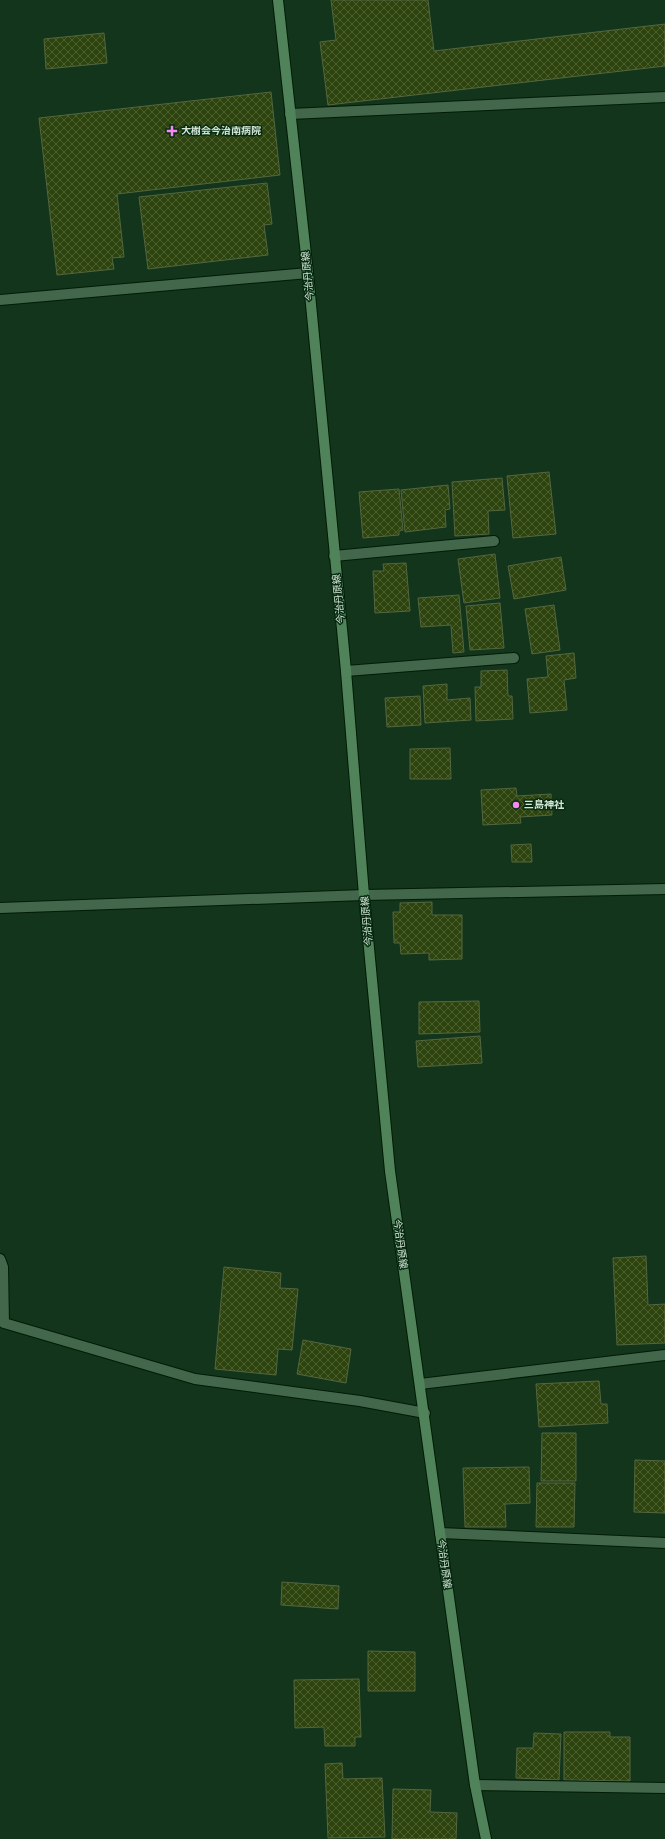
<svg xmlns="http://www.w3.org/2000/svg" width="665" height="1839" font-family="'Varela Round','Noto Sans JP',sans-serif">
	<defs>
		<pattern id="building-cross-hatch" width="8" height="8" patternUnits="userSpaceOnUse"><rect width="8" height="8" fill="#2e440e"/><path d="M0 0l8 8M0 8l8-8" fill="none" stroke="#4b5f30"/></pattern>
	</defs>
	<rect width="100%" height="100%" fill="#13351b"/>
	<g fill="url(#building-cross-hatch)" stroke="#546640">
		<polygon points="331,0 428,0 434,51 665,24 665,66 328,105 320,42 336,40"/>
		<polygon points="104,33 107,63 46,69 44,39"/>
		<polygon points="271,92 280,175 117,194 124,257 112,258 114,269 57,275 39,118"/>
		<polygon points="267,183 272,224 264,225 268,255 148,269 139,197"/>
		<polygon points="549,472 556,534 513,538 507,476"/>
		<polygon points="502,478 505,510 488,511 489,534 455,536 452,482"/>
		<polygon points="448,485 450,509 445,510 446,527 405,532 401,490"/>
		<polygon points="399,489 403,530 399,531 399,535 363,538 359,492"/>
		<polygon points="495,554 500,598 464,603 458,559"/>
		<polygon points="561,557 566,590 514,599 508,566"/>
		<polygon points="406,563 410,611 375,613 373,571 384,571 383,564"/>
		<polygon points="459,595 464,652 453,653 451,625 421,627 418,598"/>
		<polygon points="500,603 504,648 470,650 466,606"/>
		<polygon points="554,605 560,650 532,654 525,609"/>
		<polygon points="574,653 576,678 564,680 567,710 530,713 527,679 548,677 546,656"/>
		<polygon points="507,670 508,696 512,696 513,719 476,721 475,687 481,687 481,671"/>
		<polygon points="447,684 447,700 470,698 471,720 425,723 423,686"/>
		<polygon points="420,696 421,725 387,727 385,698"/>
		<polygon points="450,748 451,779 410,779 410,749"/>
		<polygon points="516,788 517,796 551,794 552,815 520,817 521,823 483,825 481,790"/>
		<polygon points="531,844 532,862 512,862 511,845"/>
		<polygon points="432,902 432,915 462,915 462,959 429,960 429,953 401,954 400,943 394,943 393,912 400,912 400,903"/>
		<polygon points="479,1001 480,1032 419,1034 419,1002"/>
		<polygon points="480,1036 482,1063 418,1067 416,1041"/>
		<polygon points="646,1256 648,1305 665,1304 665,1343 617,1345 613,1258"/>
		<polygon points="224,1267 281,1273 280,1288 298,1289 292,1350 278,1349 276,1375 215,1369"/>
		<polygon points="303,1340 351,1349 346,1383 297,1374"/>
		<polygon points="599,1381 601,1404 607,1404 608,1423 539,1427 536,1384"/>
		<polygon points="542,1433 576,1433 576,1481 541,1481"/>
		<polygon points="635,1460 665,1461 665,1513 634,1512"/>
		<polygon points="529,1467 530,1503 505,1504 506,1527 465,1527 463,1468"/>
		<polygon points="537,1483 575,1483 574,1527 536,1527"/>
		<polygon points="282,1582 339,1586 338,1609 281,1605"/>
		<polygon points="368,1651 415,1652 415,1691 368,1691"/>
		<polygon points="359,1679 361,1737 355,1737 355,1746 325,1746 324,1727 295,1728 294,1680"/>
		<polygon points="564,1732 610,1732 610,1737 630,1737 630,1781 564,1780"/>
		<polygon points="534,1733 561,1734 559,1780 516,1778 517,1748 533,1748"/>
		<polygon points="342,1763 343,1779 382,1778 385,1837 328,1838 325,1764"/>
		<polygon points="393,1789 431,1790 430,1812 457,1813 456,1839 392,1839"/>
	</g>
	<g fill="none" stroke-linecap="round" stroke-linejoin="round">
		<defs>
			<g id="street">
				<polyline points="290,114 665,97"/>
				<polyline points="0,300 308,273"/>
				<polyline points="334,556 494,541"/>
				<polyline points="346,671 514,658"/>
				<polyline points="0,908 364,895 665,889"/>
				<polyline points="0,1259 3,1267 4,1323 195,1379 360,1401 425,1413"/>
				<polyline points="420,1384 665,1355"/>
				<polyline points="440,1533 665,1543"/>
				<polyline points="475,1785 665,1788"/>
			</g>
			<polyline id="secondary" points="278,0 308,273 346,671 364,895 390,1171 475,1785 486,1839"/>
		</defs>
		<use href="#street" stroke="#001c05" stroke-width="12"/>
		<use href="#secondary" stroke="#001c05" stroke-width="12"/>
		<use href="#street" stroke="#43674a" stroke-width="10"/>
		<use href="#secondary" stroke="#51835b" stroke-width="10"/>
	</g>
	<g fill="#f589ef" stroke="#072b12" stroke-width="1.5">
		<path d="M170 125h4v4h4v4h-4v4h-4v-4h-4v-4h4z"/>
		<circle cx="516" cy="805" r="4"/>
	</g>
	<g text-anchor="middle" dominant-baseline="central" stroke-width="3" stroke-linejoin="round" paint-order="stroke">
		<g font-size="10" font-weight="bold" fill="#d5e8d7" stroke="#072b12" text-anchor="start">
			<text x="181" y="131">大樹会今治南病院</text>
			<text x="524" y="805">三島神社</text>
		</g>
		<g font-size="10" fill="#d5e8d7" stroke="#072b12">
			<text transform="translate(308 276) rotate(-96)">今治丹原線</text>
			<text transform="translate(339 599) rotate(-96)">今治丹原線</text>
			<text transform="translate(367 921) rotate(-95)">今治丹原線</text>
			<text transform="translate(400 1244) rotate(82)">今治丹原線</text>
			<text transform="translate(444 1564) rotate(82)">今治丹原線</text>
		</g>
	</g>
</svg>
